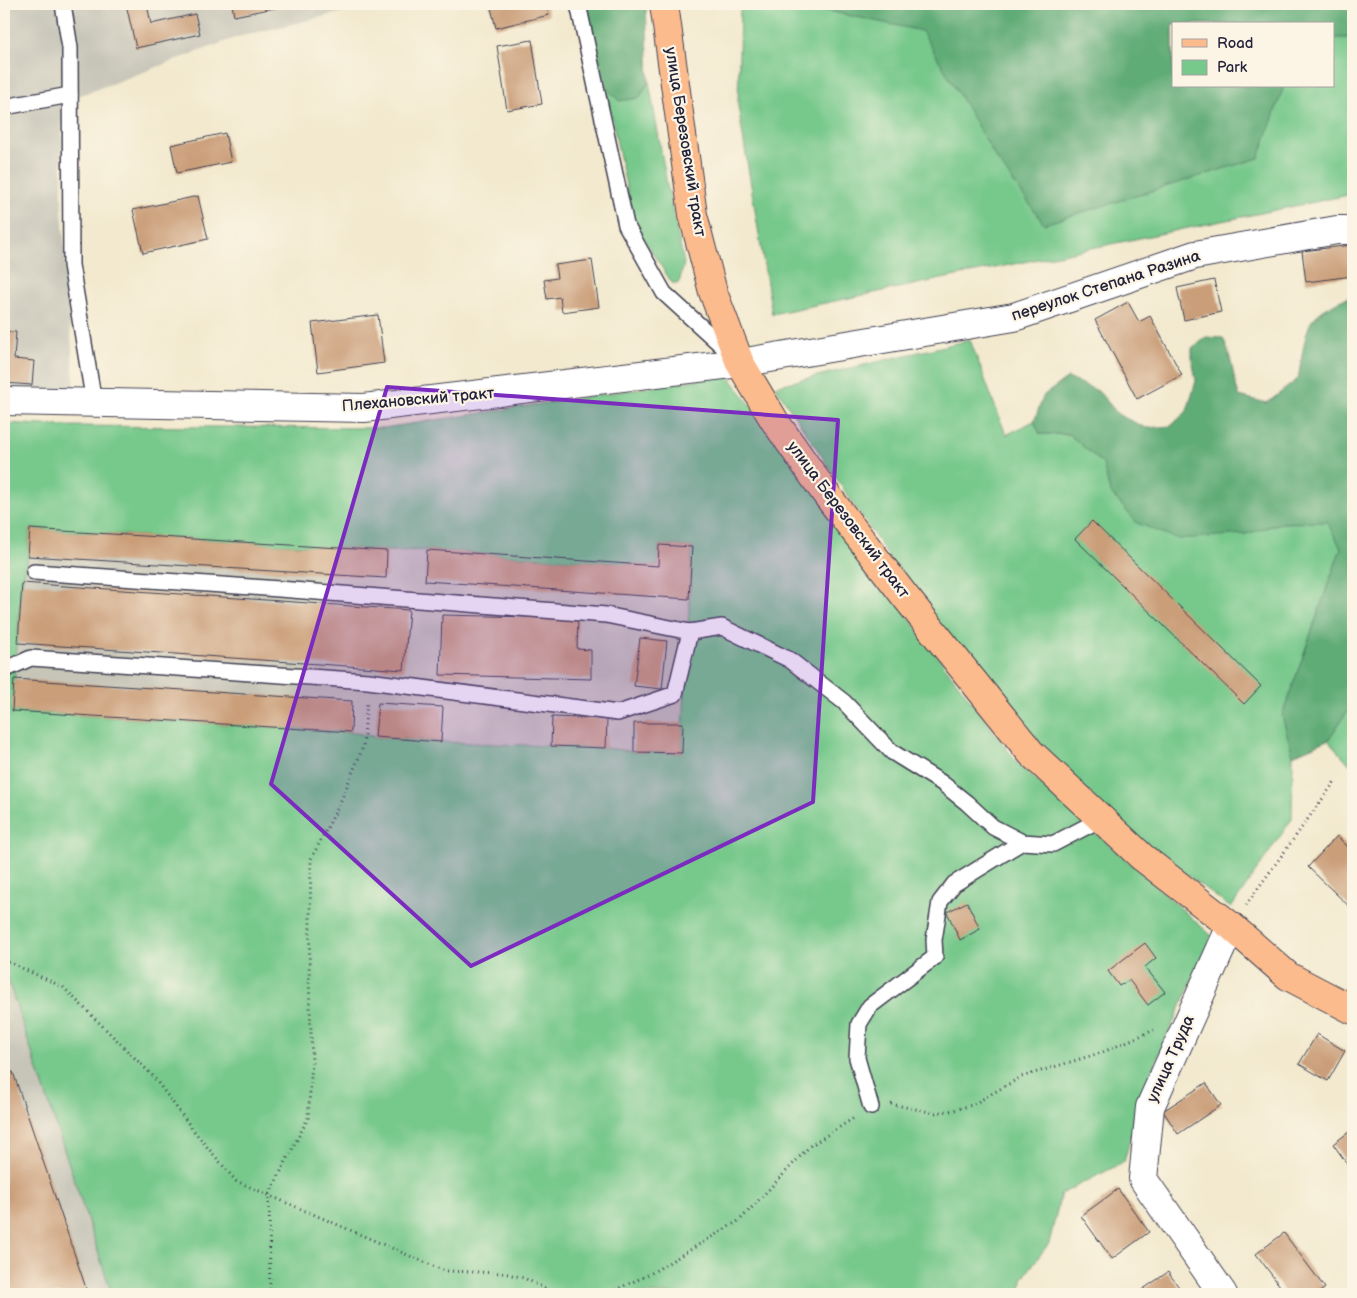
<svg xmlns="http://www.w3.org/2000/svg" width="1357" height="1298" font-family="'Balsamiq Sans',sans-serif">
	<rect width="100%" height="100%" fill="#fcf5e5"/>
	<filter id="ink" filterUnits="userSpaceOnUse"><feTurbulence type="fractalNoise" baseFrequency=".02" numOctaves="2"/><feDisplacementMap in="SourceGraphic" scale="10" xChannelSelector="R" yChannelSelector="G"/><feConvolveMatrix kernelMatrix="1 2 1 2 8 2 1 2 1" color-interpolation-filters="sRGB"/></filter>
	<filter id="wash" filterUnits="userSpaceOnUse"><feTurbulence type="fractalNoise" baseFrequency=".0096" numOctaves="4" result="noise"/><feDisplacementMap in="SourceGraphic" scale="20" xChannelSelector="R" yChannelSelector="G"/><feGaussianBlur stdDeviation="1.12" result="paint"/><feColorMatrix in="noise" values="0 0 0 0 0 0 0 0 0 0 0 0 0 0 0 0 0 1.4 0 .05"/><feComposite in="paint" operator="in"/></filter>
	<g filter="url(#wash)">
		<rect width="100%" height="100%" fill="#f2e9ce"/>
		<g fill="#c6c5b8">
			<polygon points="4,4 376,4 238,37 62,102 62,210 75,394 4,388"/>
			<polygon points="30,529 387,551 427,550 657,566 659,545 692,547 683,723 682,753 634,752 606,748 441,742 375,737 351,732 12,711 22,583 28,556"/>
			<polygon points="7,977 112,1294 4,1294 4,978"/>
		</g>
		<g fill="#76c88b" stroke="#4c7563" fill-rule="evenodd">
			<path d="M 740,4 L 1353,4 L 1353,194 L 772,314 L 738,106 ZM 1173,24 L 1333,24 L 1333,86 L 1173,86 Z"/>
			<polygon points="649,82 668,190 684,263 679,283 672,283 634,224 605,86 619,100 639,98"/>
			<polygon points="970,340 1006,435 1034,421 1040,434 1069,434 1104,464 1110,492 1246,534 1281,523 1327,521 1341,548 1282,716 1293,755 1292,819 1231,908 1130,832 1040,751 912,592 775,386"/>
			<path d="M 728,375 L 1018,764 L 1212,936 L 1143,1090 L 1124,1162 L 1061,1194 L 1049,1243 L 1022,1279 L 1021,1294 L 112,1294 L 7,977 L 4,978 L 4,423 L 61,426 L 384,428 ZM 30,529 L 387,551 L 427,550 L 658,566 L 659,545 L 692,547 L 682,753 L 634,752 L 606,748 L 441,742 L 375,737 L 351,732 L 12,711 L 22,583 L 28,556 Z"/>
			<polygon points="1353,703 1353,768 1328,740"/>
		</g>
		<g fill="#60ac77" stroke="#416759">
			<polygon points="586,4 646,4 649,82 639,98 619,101 605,86"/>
			<polygon points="795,4 1353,4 1353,38 1333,38 1333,24 1173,24 1173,86 1284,86 1259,158 1044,224 996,158 922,31"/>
			<path d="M 1353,296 L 1353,703 L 1328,740 L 1293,755 L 1282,716 L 1341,548 L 1327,522 L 1281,523 L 1246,534 L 1178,539 L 1137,523 L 1110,492 L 1103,464 L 1069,434 L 1040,434 L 1034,421 L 1044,395 L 1068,378 L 1098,391 L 1119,415 L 1146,428 L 1171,426 L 1187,411 L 1196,381 L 1192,358 L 1192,348 L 1206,337 L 1223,338 C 1232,357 1233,377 1239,396 L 1267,403 L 1298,379 C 1301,365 1304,334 1311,322 C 1318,311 1340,299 1353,296 Z"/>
		</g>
		<g id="blocks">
			<g fill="#ca9e79">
				<polygon points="126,4 147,4 151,24 195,14 200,34 136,48"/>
				<polygon points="232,4 289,4 289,5 234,16"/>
				<polygon points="490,4 546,4 549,15 496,28"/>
				<polygon points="532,40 542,104 507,110 497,46"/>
				<polygon points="1349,130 1353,130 1353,165 1352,165"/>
				<polygon points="225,133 231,162 177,173 171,145"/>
				<polygon points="198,196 208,239 143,253 133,210"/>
				<polygon points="1353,245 1353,276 1306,282 1302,251"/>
				<polygon points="592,260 599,307 562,312 560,297 547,299 544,280 557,278 555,265"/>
				<polygon points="1214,280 1221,312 1184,320 1177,288"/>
				<polygon points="1128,302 1139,322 1150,316 1182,375 1137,399 1095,320"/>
				<polygon points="378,315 384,363 318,372 312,323"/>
				<polygon points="4,331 16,332 14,359 34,361 32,385 4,383"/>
				<polygon points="1092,521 1261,686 1244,704 1075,539"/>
				<polygon points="30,529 387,551 386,578 28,556"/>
				<polygon points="659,545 692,547 689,599 425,581 427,550 658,566"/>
				<polygon points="22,583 409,610 404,670 18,643"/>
				<polygon points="442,615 578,618 577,649 591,650 591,679 440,675"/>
				<polygon points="640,638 667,641 662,689 634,686"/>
				<polygon points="14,679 352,701 351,732 12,711"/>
				<polygon points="378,703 443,707 441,742 375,737"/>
				<polygon points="552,717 607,719 606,748 551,746"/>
				<polygon points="634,723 683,723 682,753 634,752"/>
				<polygon points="1337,836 1353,852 1353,910 1308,867"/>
				<polygon points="967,902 980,929 960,940 947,912"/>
				<polygon points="1145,943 1156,958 1145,967 1165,992 1148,1005 1129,980 1119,986 1108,971"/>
				<polygon points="1317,1034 1345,1051 1328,1081 1299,1064"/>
				<polygon points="13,1072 88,1294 4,1294 4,1075"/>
				<polygon points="1206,1083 1221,1105 1178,1134 1163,1111"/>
				<polygon points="1353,1129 1353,1172 1333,1144"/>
				<polygon points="1118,1189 1149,1232 1112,1259 1081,1216"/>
				<polygon points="1284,1233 1325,1288 1317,1294 1286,1294 1256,1254"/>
				<polygon points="1168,1272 1184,1294 1136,1294"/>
			</g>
		</g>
	</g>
	<g filter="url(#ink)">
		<use href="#blocks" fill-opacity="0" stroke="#414051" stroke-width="1"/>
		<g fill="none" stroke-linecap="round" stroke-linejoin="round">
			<defs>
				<g id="lane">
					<polyline points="63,4 70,48 71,265 94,403"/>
					<polyline points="578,4 626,225 664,293 732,355"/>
					<polyline points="4,107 70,95"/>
					<polyline points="34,572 279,589 606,615 690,632 722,627 790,660 844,702 892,752 942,783 967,803 993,827 1022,842 1053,844 1101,819"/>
					<polyline points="4,670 31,658 368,681 618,713 675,694 690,632"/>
					<polyline points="871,1107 857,1058 859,1024 870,1006 935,957 934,940 940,902 954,884 1022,842"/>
				</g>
				<g id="street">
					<polyline points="4,401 364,408 740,363 1014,317 1195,255 1337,230 1353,230"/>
					<polyline points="1223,1294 1143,1179 1150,1107 1231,926"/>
				</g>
				<polyline id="primary" points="664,4 693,215 713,292 740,363 774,420 826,494 904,595 1031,753 1142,857 1231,926 1288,976 1353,1010"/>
			</defs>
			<use href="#lane" stroke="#414051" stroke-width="18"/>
			<use href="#street" stroke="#414051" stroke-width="30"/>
			<use href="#primary" stroke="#414051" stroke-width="30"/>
			<g stroke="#414051" stroke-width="3" stroke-dasharray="1 4" stroke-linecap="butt">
				<polyline points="1246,905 1336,780"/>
				<polyline points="4,960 63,987 152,1075 197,1135 236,1181 445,1271 504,1273 524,1278 550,1291 574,1294"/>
				<polyline points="891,1104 935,1113 954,1110 972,1105 1021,1077 1103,1052 1154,1030"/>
				<polyline points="270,1294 269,1195 308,1118 312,1062 309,977 311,859 340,803 363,747 367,701"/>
				<polyline points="606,1294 648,1275 740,1220 810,1146 854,1118"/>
			</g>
			<use href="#lane" stroke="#fff" stroke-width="15"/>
			<use href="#street" stroke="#fff" stroke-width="28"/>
			<use href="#primary" stroke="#fbbb8d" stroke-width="28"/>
		</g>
	</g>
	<path fill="#7b2cbf" fill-opacity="0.2" stroke="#7b2cbf" stroke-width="4" stroke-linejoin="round" d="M 387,387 L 838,420 L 813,802 L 471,966 L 271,784 Z"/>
	<g text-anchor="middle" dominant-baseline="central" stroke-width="4.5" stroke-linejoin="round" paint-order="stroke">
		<g font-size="16" fill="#22223b" stroke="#fcf5e5">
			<text transform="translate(685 142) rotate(81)">улица Березовский тракт</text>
			<text transform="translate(1106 286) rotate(-18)">переулок Степана Разина</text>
			<text transform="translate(418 400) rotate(-5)">Плехановский тракт</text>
			<text transform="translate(848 520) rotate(53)">улица Березовский тракт</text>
			<text transform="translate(1171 1059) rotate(-66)">улица Труда</text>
		</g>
	</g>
	<rect width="1357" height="1298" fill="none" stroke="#fcf5e5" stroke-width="20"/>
	<rect x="1172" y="22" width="162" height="65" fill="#fcf5e5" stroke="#a5a1a1"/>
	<rect x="1182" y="39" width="25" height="8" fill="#fbbb8d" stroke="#a5a1a1"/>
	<text x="1217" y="48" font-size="15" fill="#22223b">Road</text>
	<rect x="1182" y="60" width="25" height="15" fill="#76c88b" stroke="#a5a1a1"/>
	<text x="1217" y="72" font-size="15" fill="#22223b">Park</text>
</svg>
